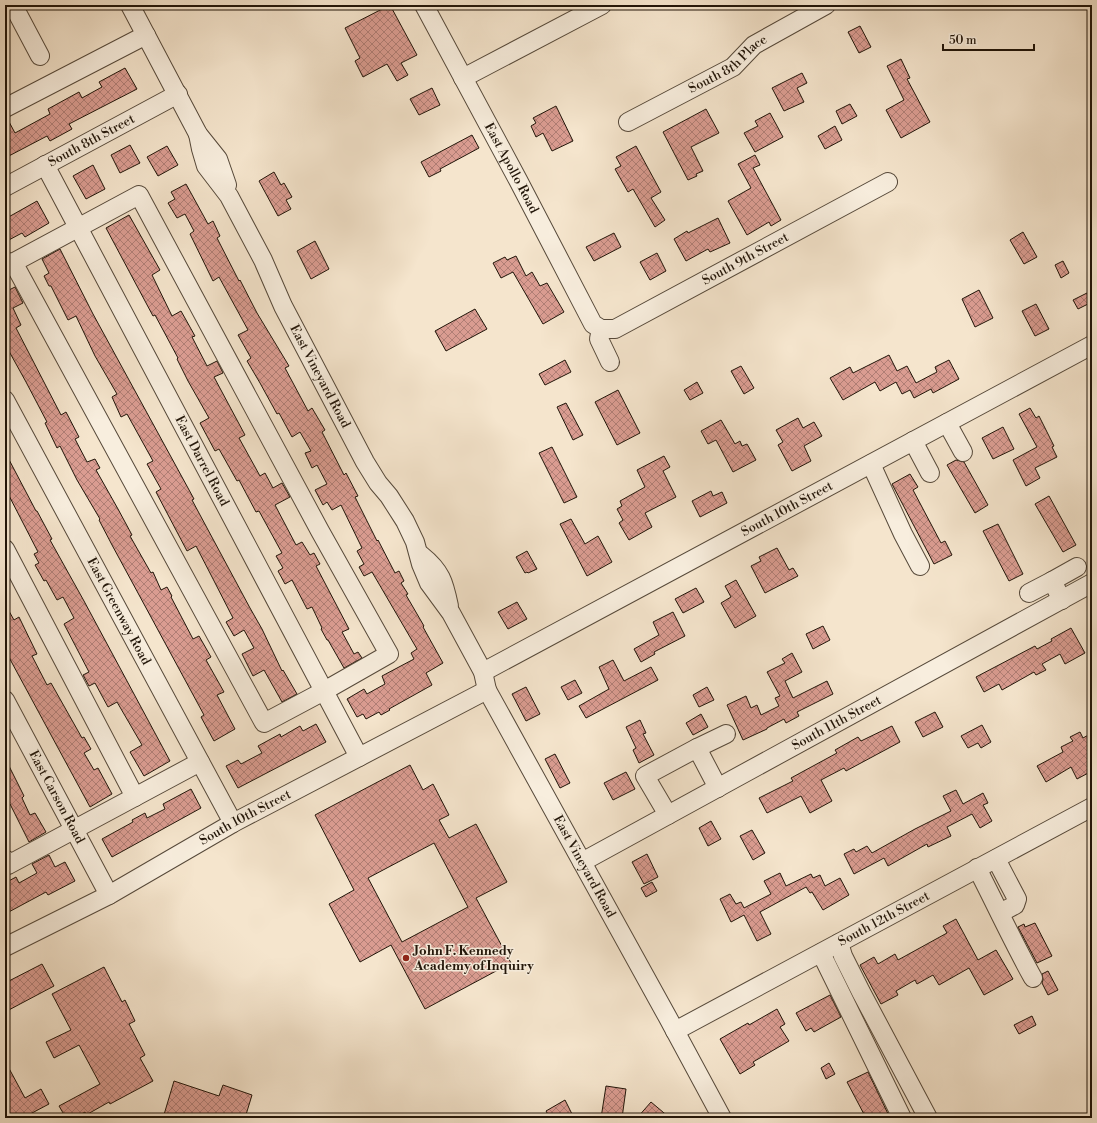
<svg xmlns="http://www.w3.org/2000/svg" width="1097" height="1123" font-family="'Libre Bodoni',serif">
	<defs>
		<pattern id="building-cross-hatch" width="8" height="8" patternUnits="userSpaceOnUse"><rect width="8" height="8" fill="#da9c91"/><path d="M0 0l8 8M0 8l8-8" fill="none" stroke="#b07e75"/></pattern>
	</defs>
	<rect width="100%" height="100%" fill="#f5e5cd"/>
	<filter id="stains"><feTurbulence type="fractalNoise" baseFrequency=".005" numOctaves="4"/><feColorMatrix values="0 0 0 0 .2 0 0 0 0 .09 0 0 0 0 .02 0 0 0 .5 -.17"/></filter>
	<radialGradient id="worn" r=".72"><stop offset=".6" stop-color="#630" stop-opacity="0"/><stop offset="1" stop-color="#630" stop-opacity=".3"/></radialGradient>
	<g fill="url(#building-cross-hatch)" stroke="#211509" fill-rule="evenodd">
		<polygon points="390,5 417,55 401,63 408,75 397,81 387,64 363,77 355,61 360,58 345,28"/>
		<polygon points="860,26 871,47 859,53 848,32"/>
		<polygon points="901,59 910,78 907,79 930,122 901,138 886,110 904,100 887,66"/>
		<polygon points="125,68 137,89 69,124 72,129 50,141 47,136 5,158 5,118 7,118 15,133 50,114 48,109 79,92 82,98 102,87 99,82"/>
		<polygon points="802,73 807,83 797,88 804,102 784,111 772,88"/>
		<polygon points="432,88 440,105 419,115 410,99"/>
		<polygon points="850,104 857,116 842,124 836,111"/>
		<polygon points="556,106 573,141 552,151 543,133 536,137 531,126 536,123 533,118"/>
		<polygon points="706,109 719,133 691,147 703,171 696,174 697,176 688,180 663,132"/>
		<polygon points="770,113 783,137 755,152 744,133 758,126 755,121"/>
		<polygon points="835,126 842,140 825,149 818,136"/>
		<polygon points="472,135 479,148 440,169 441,171 429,177 421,162"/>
		<polygon points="130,145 140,163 120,173 111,155"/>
		<polygon points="167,146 178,165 158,176 147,157"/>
		<polygon points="636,146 661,192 651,198 665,220 655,227 633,189 628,192 615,169 621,166 616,157"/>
		<polygon points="755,155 760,165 753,168 781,220 771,226 769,222 747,235 728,201 751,188 738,164"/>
		<polygon points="93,165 105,189 86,199 73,176"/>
		<polygon points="274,172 281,185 284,183 292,197 286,200 291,209 278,216 259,181"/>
		<polygon points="186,184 208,224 213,221 220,236 217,238 239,281 240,280 257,313 289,366 285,368 308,411 312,408 325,430 322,432 344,475 346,473 358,496 355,497 377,541 378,540 395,573 399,571 404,581 401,583 408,594 406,595 424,626 423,627 443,663 426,673 432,685 389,709 390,710 381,715 379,712 366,719 363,714 357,717 347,699 364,689 367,694 385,684 382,676 414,659 411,653 417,649 372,572 364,576 359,567 364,564 357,551 362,548 341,505 332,510 327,502 323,505 315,490 327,484 317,465 312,468 305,453 311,451 300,432 292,437 279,413 277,414 260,383 247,361 251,358 238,335 248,330 219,277 213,281 190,234 194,231 185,214 177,218 168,203 175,199 171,192"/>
		<polygon points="37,201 49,223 25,237 22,233 5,242 5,219"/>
		<polygon points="129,215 160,270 152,275 172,316 181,311 195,336 192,337 207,366 217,361 223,373 214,377 245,435 239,438 260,476 265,473 273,488 282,483 290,497 275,505 296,545 302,542 310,555 314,553 320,564 316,566 349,629 342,632 354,654 358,652 362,658 344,668 328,640 327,640 321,629 322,628 312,607 307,609 292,580 285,584 278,571 283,568 276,556 282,553 259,511 256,512 239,480 237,481 219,449 215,451 200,423 209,418 188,381 177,359 178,358 155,315 153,316 106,228"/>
		<polygon points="718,218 730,243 710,252 708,249 686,261 674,239 687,231 688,233"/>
		<polygon points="1023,232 1037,257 1024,264 1010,240"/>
		<polygon points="614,233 621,247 594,261 586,247"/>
		<polygon points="315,241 329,269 311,279 297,251"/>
		<polygon points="60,249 93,314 194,499 192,500 250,608 262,629 282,671 283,670 297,694 282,702 264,670 253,676 242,654 254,648 244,630 234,636 226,622 233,618 212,577 196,546 187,551 156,492 161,489 147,464 153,461 127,414 121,417 112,397 117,394 95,356 76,316 68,320 51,286 49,286 44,276 49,273 42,259"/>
		<polygon points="657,253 666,271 650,280 640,262"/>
		<polygon points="516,256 526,276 532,272 540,286 547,283 564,312 543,324 513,272 501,278 493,263 505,257 507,260"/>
		<polygon points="1063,261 1069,273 1061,278 1055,265"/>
		<polygon points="15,287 23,303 13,308 21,325 16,328 61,415 66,412 79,437 75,439 87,462 95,459 100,468 96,470 118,509 132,535 130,536 151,573 153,572 161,590 167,587 172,596 171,597 193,639 199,636 211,657 206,660 224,692 217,695 235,729 214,741 201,717 204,715 112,545 99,520 100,519 77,480 60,446 57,448 45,423 47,422 26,382 5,344 5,292"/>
		<polygon points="979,290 993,318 975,327 962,299"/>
		<polygon points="1089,292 1092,299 1092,302 1078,309 1073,300"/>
		<polygon points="1036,304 1049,329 1035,336 1022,311"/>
		<polygon points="475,309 487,329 446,351 435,331"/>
		<polygon points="889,355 897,371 907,366 916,383 937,372 935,367 949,360 959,379 933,393 931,389 914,398 910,390 902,394 896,382 880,391 875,382 843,400 830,378 850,367 853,373"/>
		<polygon points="565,360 571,372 545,385 539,374"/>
		<polygon points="741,366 754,388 744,394 731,371"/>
		<polygon points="697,382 703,393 690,400 684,390"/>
		<polygon points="618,390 640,433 617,445 595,402"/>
		<polygon points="566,403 583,435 573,440 557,407"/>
		<polygon points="1030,408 1036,418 1039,416 1054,446 1052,447 1057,457 1035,468 1040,478 1026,486 1013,460 1037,447 1019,414"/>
		<polygon points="798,418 803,428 814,422 822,436 804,446 811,461 792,471 778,445 783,442 776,430"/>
		<polygon points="721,420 735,444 740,441 742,446 747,444 756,460 733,472 716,440 708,444 701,431"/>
		<polygon points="1003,427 1014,449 993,459 982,438"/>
		<polygon points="552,447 577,497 564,503 539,453"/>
		<polygon points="5,452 36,511 37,511 52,539 50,540 84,601 170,761 144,776 130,752 142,745 117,702 108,707 95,683 89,686 83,675 89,672 64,624 74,618 63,597 57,600 46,580 44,581 35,565 39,563 34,554 38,552 5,488"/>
		<polygon points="664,456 670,467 663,471 676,497 645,513 652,527 629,540 619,523 623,520 617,509 622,506 620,501 645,487 637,470"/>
		<polygon points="956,460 964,462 988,505 975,513 947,465"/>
		<polygon points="910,474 918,487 913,490 941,543 945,541 952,555 934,564 892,484"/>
		<polygon points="711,491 713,496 722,492 727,503 700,517 692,501"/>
		<polygon points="1049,496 1076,545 1063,552 1035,504"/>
		<polygon points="571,519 585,544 598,536 612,562 587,576 560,524"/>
		<polygon points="998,524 1023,574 1009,581 983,531"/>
		<polygon points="777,548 789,570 793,568 798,576 765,593 751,566 761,561 759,557"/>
		<polygon points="527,551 537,569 528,573 527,572 525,573 516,557"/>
		<polygon points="736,580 756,616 735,628 721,603 731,597 725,586"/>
		<polygon points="696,588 704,602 683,613 675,599"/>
		<polygon points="517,602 527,619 508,629 498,612"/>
		<polygon points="5,604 14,620 19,617 37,654 32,656 47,685 51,683 82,738 84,737 91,749 84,753 94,770 98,768 112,794 90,807 5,650"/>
		<polygon points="673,612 685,636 654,652 655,654 641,662 634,649 659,635 653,622"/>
		<polygon points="823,626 830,640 813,649 806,634"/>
		<polygon points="1071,628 1085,653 1065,664 1060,654 1042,664 1046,670 1036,675 1034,672 1002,690 999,684 984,692 976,677 1035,646 1037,649 1052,641 1051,639"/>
		<polygon points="792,653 802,672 785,681 793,698 827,681 833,694 797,712 799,716 786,723 784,719 767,728 767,729 743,740 727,705 746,696 751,708 757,705 761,715 779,706 775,698 780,696 767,672 785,663 782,659"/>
		<polygon points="613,660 624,681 651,667 658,680 586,718 579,706 609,689 599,667"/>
		<polygon points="575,680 582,693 568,700 561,687"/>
		<polygon points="526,687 540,714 526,721 512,694"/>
		<polygon points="707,687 714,700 699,707 693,695"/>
		<polygon points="935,712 943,727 923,737 915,722"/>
		<polygon points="701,714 708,727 693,735 686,723"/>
		<polygon points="640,720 646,733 643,734 654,755 639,763 633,750 636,748 626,727"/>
		<polygon points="316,724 326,742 238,788 226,766 238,760 241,764 262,753 258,746 280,734 281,737 300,726 303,731"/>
		<polygon points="982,725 991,742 981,748 978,743 968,748 961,736"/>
		<polygon points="892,726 900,742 846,771 844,768 821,780 832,801 810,813 801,796 767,813 759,798 793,781 791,778 837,753 835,750 858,737 861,741"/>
		<polygon points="1080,732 1083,738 1092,733 1092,771 1077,779 1071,767 1046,782 1037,766 1063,752 1061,747 1073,741 1070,737"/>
		<polygon points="555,754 570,783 560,788 545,759"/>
		<polygon points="5,758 24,796 22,798 30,815 35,813 46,832 29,842 10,804 5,806"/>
		<path d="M 410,765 L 423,790 L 433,784 L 449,815 L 439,820 L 449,838 L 476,824 L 507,882 L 476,898 L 511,963 L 425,1009 L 391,945 L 360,962 L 329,904 L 354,890 L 315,815 ZM 434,843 L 468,907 L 402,942 L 368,878 Z"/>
		<polygon points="626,772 635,789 613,800 604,783"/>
		<polygon points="191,789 201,808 112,857 102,839 133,822 132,820 145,813 147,818 165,809 163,804"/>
		<polygon points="956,790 963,804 983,793 988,803 983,805 992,821 980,828 972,814 947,827 951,836 928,847 927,844 888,866 884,858 854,874 844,854 854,849 856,852 867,846 872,853 915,829 951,811 943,796"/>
		<polygon points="711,821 721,839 708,846 699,828"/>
		<polygon points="752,830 765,853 753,860 740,836"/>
		<polygon points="647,854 658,877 644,884 632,862"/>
		<polygon points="49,855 55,867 65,862 75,881 48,895 46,892 5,914 5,883 16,877 19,883 37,873 32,864"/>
		<polygon points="780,873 786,886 811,874 813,878 820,875 825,886 840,878 849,895 823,910 812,892 810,893 806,887 760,912 771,934 757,941 744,915 731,922 720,899 730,894 736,904 741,902 744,908 771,894 764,881"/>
		<polygon points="652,882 657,891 646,897 641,888"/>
		<polygon points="956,919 978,960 996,950 1013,979 984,995 969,968 939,985 933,975 917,984 915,980 896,991 898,995 881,1004 860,965 874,957 878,964 895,954 898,960 947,933 943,926"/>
		<polygon points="1035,923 1052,956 1037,963 1018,927 1024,924 1025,927"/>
		<polygon points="42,964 54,986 5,1012 5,983"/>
		<polygon points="104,967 122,1002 125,1000 135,1021 129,1024 145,1055 140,1058 153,1081 110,1104 109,1102 86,1115 85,1112 74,1118 66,1118 59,1106 100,1084 79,1045 54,1058 46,1042 71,1030 52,994"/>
		<polygon points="1048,971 1058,990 1048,995 1042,983 1043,979 1042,974"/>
		<polygon points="830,995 841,1017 814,1032 811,1028 806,1031 796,1013"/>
		<polygon points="777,1009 785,1024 780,1027 789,1041 753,1062 755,1065 740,1074 720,1039 748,1023 749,1025"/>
		<polygon points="1032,1016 1036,1025 1019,1034 1014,1025"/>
		<polygon points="5,1061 25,1098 41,1089 49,1104 32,1113 35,1118 5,1118"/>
		<polygon points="829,1063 835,1074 826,1079 821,1068"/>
		<polygon points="868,1072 890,1118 866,1118 847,1082"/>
		<polygon points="174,1081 219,1096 223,1085 252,1095 245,1118 163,1118"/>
		<polygon points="606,1086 626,1089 622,1118 601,1118"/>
		<polygon points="565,1100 574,1118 550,1118 546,1111"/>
		<polygon points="651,1102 670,1118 637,1118"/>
	</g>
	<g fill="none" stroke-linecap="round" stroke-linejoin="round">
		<defs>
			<g id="minor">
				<polyline points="13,5 40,56"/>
				<polyline points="130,5 198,134 218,159 227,185"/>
				<path id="s1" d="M 424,5 L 518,180 L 593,324 L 601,329"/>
				<polyline points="463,78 602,5"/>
				<polyline points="5,108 146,35"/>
				<path id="s2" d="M 628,122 L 733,67 L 754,45 L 826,5"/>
				<path id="s3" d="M 198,134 L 201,149 L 206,166 L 229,196 L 263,260 L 283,306 L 365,462 L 378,483 L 389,496 L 405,521 L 415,542 L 421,564 L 429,583 L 451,613 L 483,672 L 487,690 L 667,1016 L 722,1118"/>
				<path id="s4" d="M 45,165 L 359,757"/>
				<path id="s5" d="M 5,187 L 178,94"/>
				<polyline points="5,267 139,195 320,531 389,654 324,691 264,723 13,262"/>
				<path id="s6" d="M 601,329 L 615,329 L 888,182"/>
				<polyline points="601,329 599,339 610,362"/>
				<path id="s7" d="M 5,400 L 233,823"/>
				<polyline points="947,423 963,452"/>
				<polyline points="913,441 930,473"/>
				<polyline points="871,464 903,534 920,566"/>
				<polyline points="5,549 135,797"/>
				<path d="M 421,555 C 441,571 444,582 449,606"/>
				<polyline points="1029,593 1052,581"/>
				<polyline points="1062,600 1052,581 1077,567"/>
				<path id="s8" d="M 483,672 L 1092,345"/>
				<path id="s9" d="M 5,700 L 109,895"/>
				<polyline points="697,748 726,734"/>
				<polyline points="668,815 645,776 697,748 718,788"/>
				<polyline points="5,859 8,865 200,762"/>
				<polyline points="996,859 1017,899 1015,905 1000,913"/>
				<path id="s10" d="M 582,862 L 1092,583"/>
				<path d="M 977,868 C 996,905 1013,942 1033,978"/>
				<polyline points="839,943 843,956 861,992 928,1118"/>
				<path id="s11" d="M 5,947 L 109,895 L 233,823 L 487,690"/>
				<polyline points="821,953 902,1118"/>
				<path id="s12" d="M 675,1031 L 1092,807"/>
			</g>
		</defs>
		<use href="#minor" stroke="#56493a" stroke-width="20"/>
		<use href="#minor" stroke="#f8eede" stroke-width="18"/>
	</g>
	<circle fill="#8f2418" stroke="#f8eede" stroke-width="1.5" cx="406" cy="958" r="4"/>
	<g text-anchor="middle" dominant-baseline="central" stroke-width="3" stroke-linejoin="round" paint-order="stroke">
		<g font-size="13" fill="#211509" stroke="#f8eede">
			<text stroke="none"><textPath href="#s2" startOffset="116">South 8th Place</textPath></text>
			<text stroke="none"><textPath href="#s5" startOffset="98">South 8th Street</textPath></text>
			<text stroke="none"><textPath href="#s1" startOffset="185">East Apollo Road</textPath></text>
			<text stroke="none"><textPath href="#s6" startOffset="162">South 9th Street</textPath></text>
			<text stroke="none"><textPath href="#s3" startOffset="273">East Vineyard Road</textPath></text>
			<text stroke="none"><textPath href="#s4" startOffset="335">East Darrel Road</textPath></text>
			<text stroke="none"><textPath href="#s8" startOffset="345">South 10th Street</textPath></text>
			<text stroke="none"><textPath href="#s7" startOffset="240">East Greenway Road</textPath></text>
			<text stroke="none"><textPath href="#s10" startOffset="290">South 11th Street</textPath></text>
			<text stroke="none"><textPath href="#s9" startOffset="110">East Carson Road</textPath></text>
			<text stroke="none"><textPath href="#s11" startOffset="273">South 10th Street</textPath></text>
			<text stroke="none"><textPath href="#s3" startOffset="832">East Vineyard Road</textPath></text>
			<text stroke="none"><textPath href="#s12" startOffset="237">South 12th Street</textPath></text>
		</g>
		<g font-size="13" font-weight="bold" fill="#211509" stroke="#f8eede" text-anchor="start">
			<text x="414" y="951">John F. Kennedy<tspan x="414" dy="15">Academy of Inquiry</tspan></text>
		</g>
	</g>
	<rect width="1097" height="1123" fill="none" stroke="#f5e5cd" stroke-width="20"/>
	<rect x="6" y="6" width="1085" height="1111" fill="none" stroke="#211509" stroke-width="2"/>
	<rect x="10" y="10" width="1077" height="1103" fill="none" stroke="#211509"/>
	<path d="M943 44v6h91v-6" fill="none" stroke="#211509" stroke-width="2"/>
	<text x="949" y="44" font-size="12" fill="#211509" stroke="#f8eede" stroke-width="3" paint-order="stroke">50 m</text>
	<rect width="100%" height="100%" filter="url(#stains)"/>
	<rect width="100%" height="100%" fill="url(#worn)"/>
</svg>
